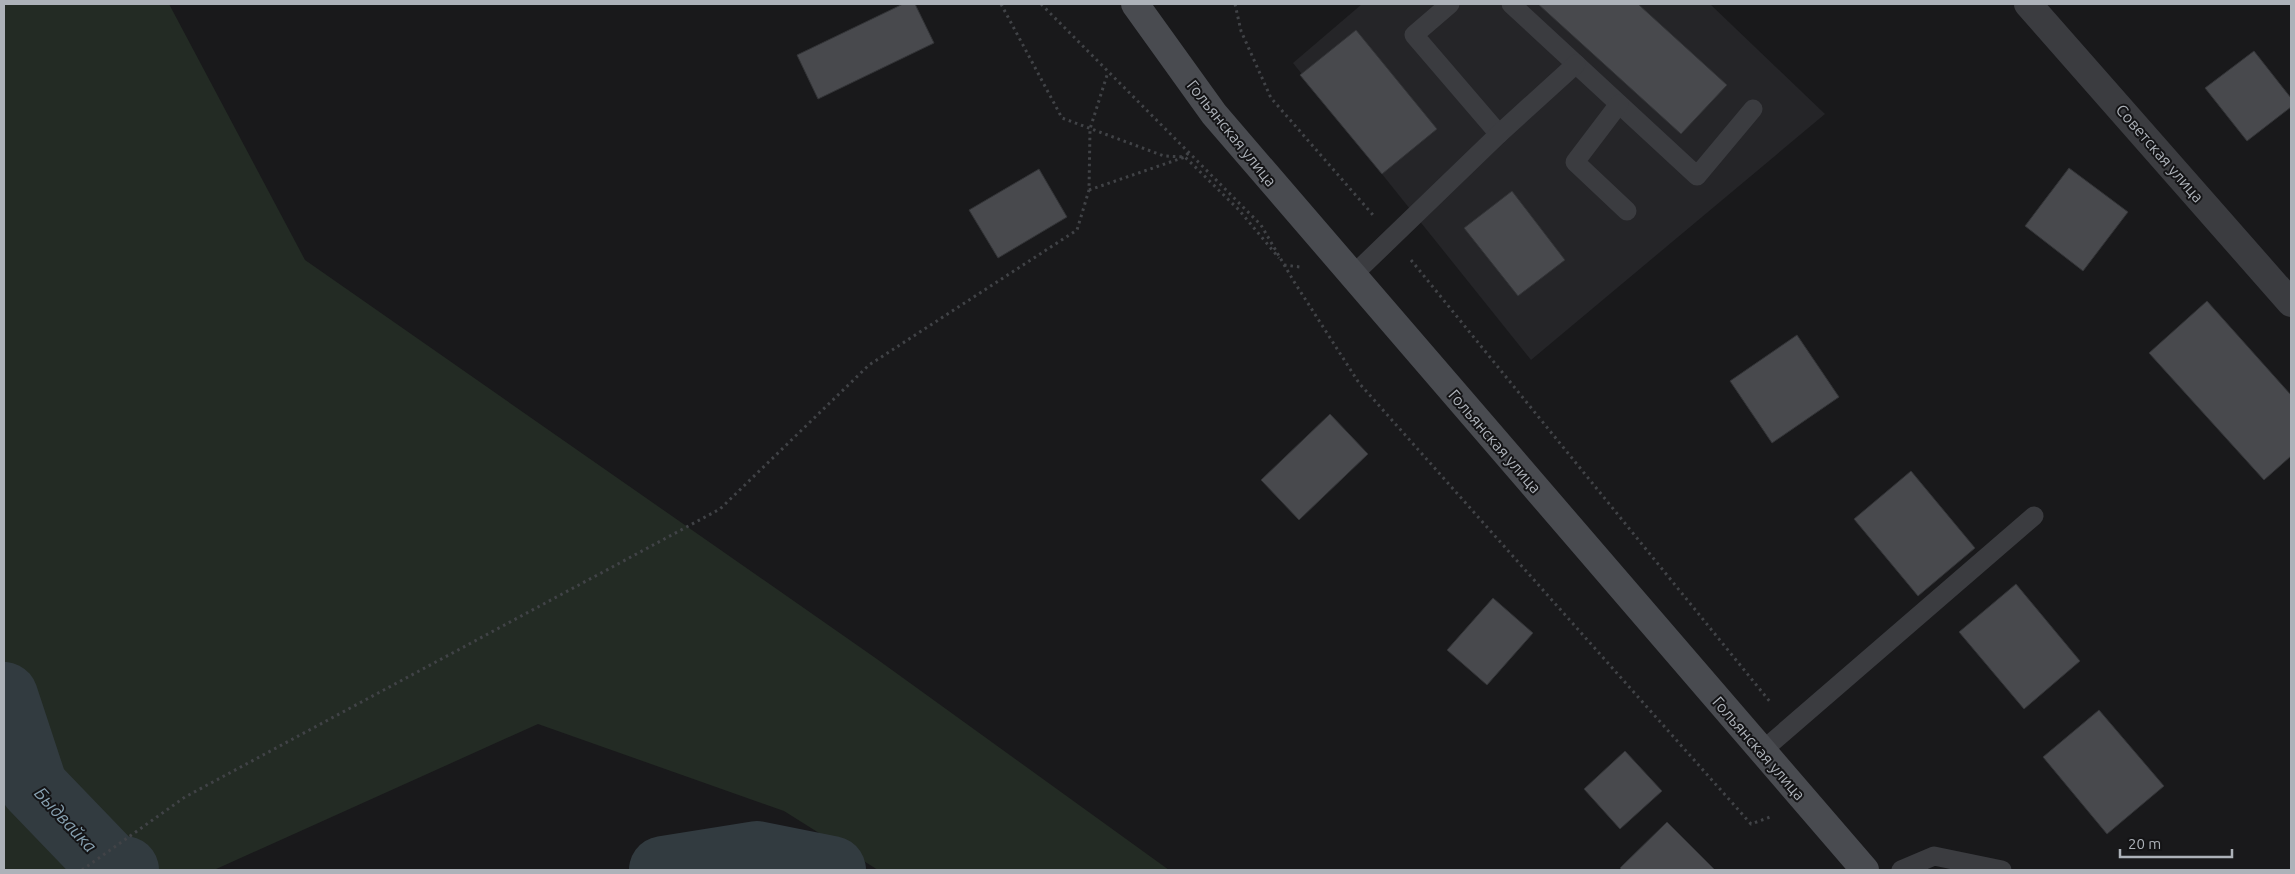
<svg xmlns="http://www.w3.org/2000/svg" width="2295" height="874" font-family="Ubuntu,sans-serif">
	<rect width="100%" height="100%" fill="#19191b"/>
	<polygon fill="#252528" points="1362,4 1710,4 1825,114 1531,360 1293,63"/>
	<polygon fill="#232b24" points="4,4 169,4 305,260 874,657 1169,870 878,870 784,811 538,724 214,870 4,870"/>
	<g fill="none" stroke-linecap="round" stroke-linejoin="round">
		<g stroke="#323b40" stroke-width="68">
			<polyline points="4,696 34,787 112,868 125,870"/>
			<polyline points="663,870 757,855 832,870"/>
		</g>
	</g>
	<g fill="#48494d" stroke="#333437">
		<polygon points="903,4 915,4 934,43 818,99 797,55"/>
		<polygon points="1538,4 1638,4 1727,85 1681,134"/>
		<polygon points="1356,30 1437,129 1382,174 1300,75"/>
		<polygon points="2254,51 2291,98 2291,107 2247,141 2205,88"/>
		<polygon points="2069,168 2128,212 2083,271 2025,226"/>
		<polygon points="1039,169 1067,217 998,258 969,210"/>
		<polygon points="1512,191 1565,260 1518,296 1464,228"/>
		<polygon points="2207,301 2291,395 2291,456 2264,480 2149,353"/>
		<polygon points="1797,335 1839,397 1772,443 1730,381"/>
		<polygon points="1330,414 1368,454 1299,520 1261,480"/>
		<polygon points="1911,471 1975,548 1918,596 1854,519"/>
		<polygon points="2016,584 2080,661 2024,709 1959,632"/>
		<polygon points="1493,598 1533,633 1487,685 1447,650"/>
		<polygon points="2099,710 2164,786 2107,834 2043,757"/>
		<polygon points="1625,751 1662,791 1620,829 1584,789"/>
		<polygon points="1667,822 1715,870 1622,870 1620,868"/>
	</g>
	<g fill="none" stroke-linecap="round" stroke-linejoin="round">
		<g stroke="#414347" stroke-width="3" stroke-dasharray="2.5 4" stroke-linecap="butt">
			<polyline points="1001,4 1062,118 1164,156 1185,157 1239,210 1279,258"/>
			<polyline points="1041,4 1261,225 1293,280 1359,383 1751,824 1773,816"/>
			<polyline points="1235,4 1241,31 1271,98 1373,215"/>
			<polyline points="1089,190 1185,157 1189,152"/>
			<polyline points="1411,260 1771,703"/>
			<polyline points="1284,265 1300,267"/>
			<polyline points="82,870 185,797 720,509 869,365 1077,230 1089,190 1090,129 1108,72"/>
		</g>
		<g stroke="#3b3c40" stroke-width="19">
			<polyline points="1450,4 1414,35 1499,134"/>
			<polyline points="1511,4 1697,176 1753,109"/>
			<polyline points="1619,104 1575,162 1627,211"/>
			<polyline points="1353,275 1499,134 1576,64"/>
			<polyline points="1762,751 2034,516"/>
			<polyline points="1901,870 1934,856 2002,870"/>
		</g>
		<polyline stroke="#3b3c40" stroke-width="28" points="2028,4 2291,303"/>
		<polyline stroke="#494b50" stroke-width="28" points="1135,4 1214,114 1865,870"/>
	</g>
	<g text-anchor="middle" dominant-baseline="central" stroke-width="4" stroke-linejoin="round" paint-order="stroke">
		<g font-size="16" fill="#adb2b9" stroke="#141416">
			<text transform="translate(1232 133) rotate(51)">Гольянская улица</text>
			<text transform="translate(2160 153) rotate(49)">Советская улица</text>
			<text transform="translate(1495 441) rotate(49)">Гольянская улица</text>
			<text transform="translate(1759 748) rotate(49)">Гольянская улица</text>
		</g>
		<g font-size="18" font-style="italic" fill="#87a1b1" stroke="#141416">
			<text transform="translate(66 819) rotate(47)">Быдвайка</text>
		</g>
	</g>
	<rect width="2295" height="874" fill="none" stroke="#adb2b9" stroke-width="10"/>
	<path d="M2120 849v8h112v-8" fill="none" stroke="#adb2b9" stroke-width="2.5"/>
	<text x="2128" y="849" font-size="15" fill="#adb2b9" stroke="#141416" stroke-width="4" paint-order="stroke">20 m</text>
</svg>
